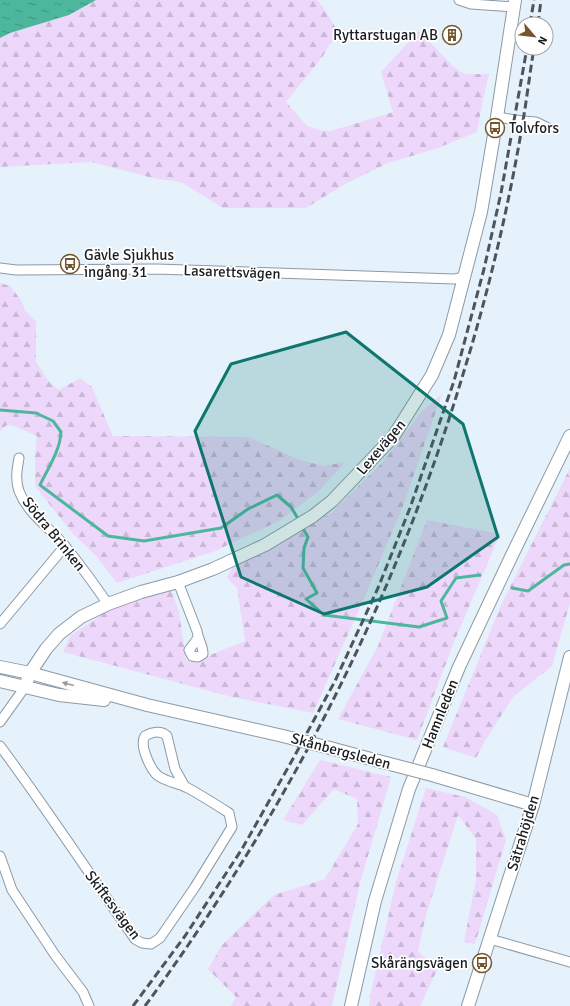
<svg xmlns="http://www.w3.org/2000/svg" width="570" height="1006" font-family="Signika,sans-serif">
	<defs>
		<pattern id="forest-firs" width="22" height="20" patternUnits="userSpaceOnUse"><rect width="22" height="20" fill="#edd7fa"/><path d="M5 1l3.5 6h-7zM16 11l3.5 6h-7z" fill="#cbb8d6"/></pattern>
		<pattern id="water-ripples" width="26" height="14" patternUnits="userSpaceOnUse"><rect width="26" height="14" fill="#4db79e"/><path d="M2 4q2-2 4 0t4 0M15 11q2-2 4 0t4 0" fill="none" stroke="#3f9480"/></pattern>
	</defs>
	<rect width="100%" height="100%" fill="#e5f2fc"/>
	<g fill="url(#forest-firs)">
		<path d="M 96,0 L 317,0 C 327,10 331,23 340,33 L 329,45 L 323,56 L 286,102 L 307,126 L 319,130 L 331,131 L 393,112 L 381,72 L 419,31 L 454,67 L 464,74 L 489,74 L 482,104 L 477,132 L 435,149 L 388,163 L 345,184 L 306,208 L 223,208 L 181,182 L 153,178 L 91,162 L 0,167 L 0,38 L 10,33 L 69,15 Z"/>
		<polygon points="0,283 10,286 21,300 25,310 36,322 36,362 49,382 59,390 80,378 92,387 113,436 249,437 297,459 323,466 345,462 318,492 279,521 215,551 117,583 96,556 73,534 35,486 35,454 37,436 14,426 7,425 0,431"/>
		<polygon points="442,394 403,506 366,594 313,713 232,697 63,652 70,636 97,618 109,605 170,586 179,612 186,660 198,663 205,660 210,655 245,641 237,588 227,578 235,562 331,513 382,463 422,411"/>
		<polygon points="570,468 570,603 552,666 513,697 485,741 476,758 443,747 501,605"/>
		<polygon points="427,520 500,534 454,642 417,740 338,719 378,646"/>
		<polygon points="320,760 391,777 360,883 332,1006 231,1006 236,997 208,969 222,945 274,895 325,879 358,824 357,799 334,789 302,825 283,820"/>
		<polygon points="426,788 465,797 497,815 506,840 475,944 464,942 476,879 476,839 458,815 426,915 418,951 437,970 420,1006 369,1006 371,992 396,882"/>
	</g>
	<polygon fill="url(#water-ripples)" points="0,0 96,0 69,15 10,33 0,38"/>
	<g fill="none" stroke-linecap="round" stroke-linejoin="round">
		<g stroke="#4db79e" stroke-width="3">
			<path d="M 0,410 L 36,413 L 53,421 L 61,432 C 60,451 48,468 40,485 L 108,536 L 144,541 L 221,528 L 248,509 L 277,495 L 291,507 L 300,522"/>
			<polyline points="302,527 308,537 304,548 303,568 317,593 306,599 324,615 419,627 447,618 441,601 456,578 480,575"/>
			<polyline points="512,588 528,591 564,565 570,564"/>
		</g>
		<defs>
			<g id="street">
				<polyline points="459,0 471,4 514,7"/>
				<polyline points="497,117 523,121 536,122 548,128"/>
				<polyline points="0,268 16,270 156,269 454,279 465,277"/>
				<path d="M 19,458 C 17,469 15,480 19,491 C 28,514 49,527 64,545 C 80,564 94,584 108,604"/>
				<path d="M 178,582 L 197,631 C 198,640 203,645 203,654 L 198,657 L 192,656 L 189,650 L 198,638"/>
				<polyline points="0,624 65,546"/>
				<polyline points="0,722 25,687"/>
				<path d="M 0,746 C 47,809 90,875 135,939 L 142,943 L 151,944 L 160,938 L 195,887 L 232,827 L 229,813 C 215,804 201,795 186,787 C 177,783 166,782 157,775 C 150,768 139,745 145,736 C 152,732 161,730 167,736 L 175,769 L 185,787"/>
				<polyline points="0,856 12,890 55,955 83,992 89,1006"/>
				<polyline points="490,939 570,962"/>
			</g>
			<g id="secondary">
				<polyline points="0,667 30,673 147,705 283,736"/>
				<polyline points="0,681 59,695 104,700"/>
				<polyline points="25,687 30,673 46,649 59,634 81,617 108,604 141,592 178,582 213,569 265,545 313,516 332,501 393,437 432,375 449,335 481,212 497,117 515,0"/>
				<polyline points="330,748 386,763"/>
				<polyline points="432,775 533,805"/>
				<polyline points="351,1006 375,901 409,789 459,667 512,555 570,436"/>
				<polyline points="468,1006 533,805 570,657"/>
			</g>
		</defs>
		<use href="#street" stroke="#8e99a3" stroke-width="11"/>
		<use href="#secondary" stroke="#8e99a3" stroke-width="14"/>
		<use href="#street" stroke="#fff" stroke-width="9"/>
		<use href="#secondary" stroke="#fff" stroke-width="12"/>
		<g stroke="#4e545a" stroke-width="3" stroke-dasharray="8 4" stroke-linecap="butt">
			<polyline points="530,24 534,0"/>
			<polyline points="538,24 541,0"/>
			<polyline points="133,1006 185,936 242,849 294,757 335,681 378,588 410,508 454,381 484,269 501,193 527,48"/>
			<path d="M 145,1006 C 287,812 395,602 464,371 C 489,290 509,205 523,121 C 527,97 530,72 534,48"/>
		</g>
		<defs>
			<g id="secondary-bridge">
				<polyline points="283,736 330,748"/>
				<polyline points="386,763 432,775"/>
			</g>
		</defs>
		<use href="#secondary-bridge" stroke="#8e99a3" stroke-width="14" stroke-linecap="butt"/>
		<use href="#secondary-bridge" stroke="#fff" stroke-width="12"/>
	</g>
	<defs><path id="oneway-solid" d="M-6-.8H1V-3.2L6.5 0L1 3.2V.8H-6Z"/></defs>
	<use fill="#989a9c" href="#oneway-solid" transform="translate(68 684) rotate(-165)"/>
	<path fill="#0f766e" fill-opacity="0.2" stroke="#0f766e" stroke-width="3" stroke-linejoin="round" d="M 346,332 L 463,424 L 498,537 L 427,587 L 324,614 L 241,577 L 195,431 L 231,364 Z"/>
	<defs>
		<symbol id="building-ring" viewBox="-11 -11 22 22"><circle r="9.5" fill="#fff" stroke="#76562c" stroke-width="1.5"/><path d="M-4-6H4V6H1V3H-1V6H-4ZM-2.5-4.3h1.7v1.8h-1.7ZM.8-4.3h1.7v1.8H.8ZM-2.5-1h1.7V.8h-1.7ZM.8-1h1.7V.8H.8Z" fill="#76562c"/></symbol>
		<symbol id="bus-ring" viewBox="-11 -11 22 22"><circle r="9.5" fill="#fff" stroke="#76562c" stroke-width="1.5"/><path d="M-5-6H5V4H4V6H2V4H-2V6H-4V4H-5ZM-3.5-4V0h7V-4ZM-3.5 1.2v1.5H-2V1.2ZM2 1.2v1.5H3.5V1.2Z" fill="#76562c"/></symbol>
	</defs>
	<g fill-rule="evenodd">
		<use href="#building-ring" x="441" y="24" width="22" height="22"/>
		<use href="#bus-ring" x="484" y="117" width="22" height="22"/>
		<use href="#bus-ring" x="59" y="253" width="22" height="22"/>
		<use href="#bus-ring" x="471" y="952" width="22" height="22"/>
	</g>
	<g text-anchor="middle" dominant-baseline="central" stroke-width="3.5" stroke-linejoin="round" paint-order="stroke">
		<g font-size="15" fill="#1a1e22" stroke="#fff" text-anchor="end">
			<text x="438" y="35">Ryttarstugan AB</text>
			<text x="509" y="128" text-anchor="start">Tolvfors</text>
			<text x="84" y="255" text-anchor="start">Gävle Sjukhus<tspan x="84" dy="17">ingång 31</tspan></text>
			<text x="468" y="963">Skårängsvägen</text>
		</g>
		<g font-size="15" fill="#1a1e22" stroke="#fff">
			<text transform="translate(232 272) rotate(2)">Lasarettsvägen</text>
			<text transform="translate(381 447) rotate(-50)">Lexevägen</text>
			<text transform="translate(54 534) rotate(51)">Södra Brinken</text>
			<text transform="translate(440 714) rotate(-68)">Hamnleden</text>
			<text transform="translate(341 751) rotate(15)">Skånbergsleden</text>
			<text transform="translate(523 833) rotate(-73)">Sätrahöjden</text>
			<text transform="translate(113 905) rotate(53)">Skiftesvägen</text>
		</g>
	</g>
	<g transform="translate(534 36) rotate(118)"><circle r="19" fill="#ffffff" stroke="#a3a5a7"/>
	<path d="M0-3L7 15L0 10L-7 15Z" fill="#76562c"/>
	<text y="-6" font-size="11" font-weight="bold" text-anchor="middle" fill="#1a1e22">N</text>
	</g>
</svg>
